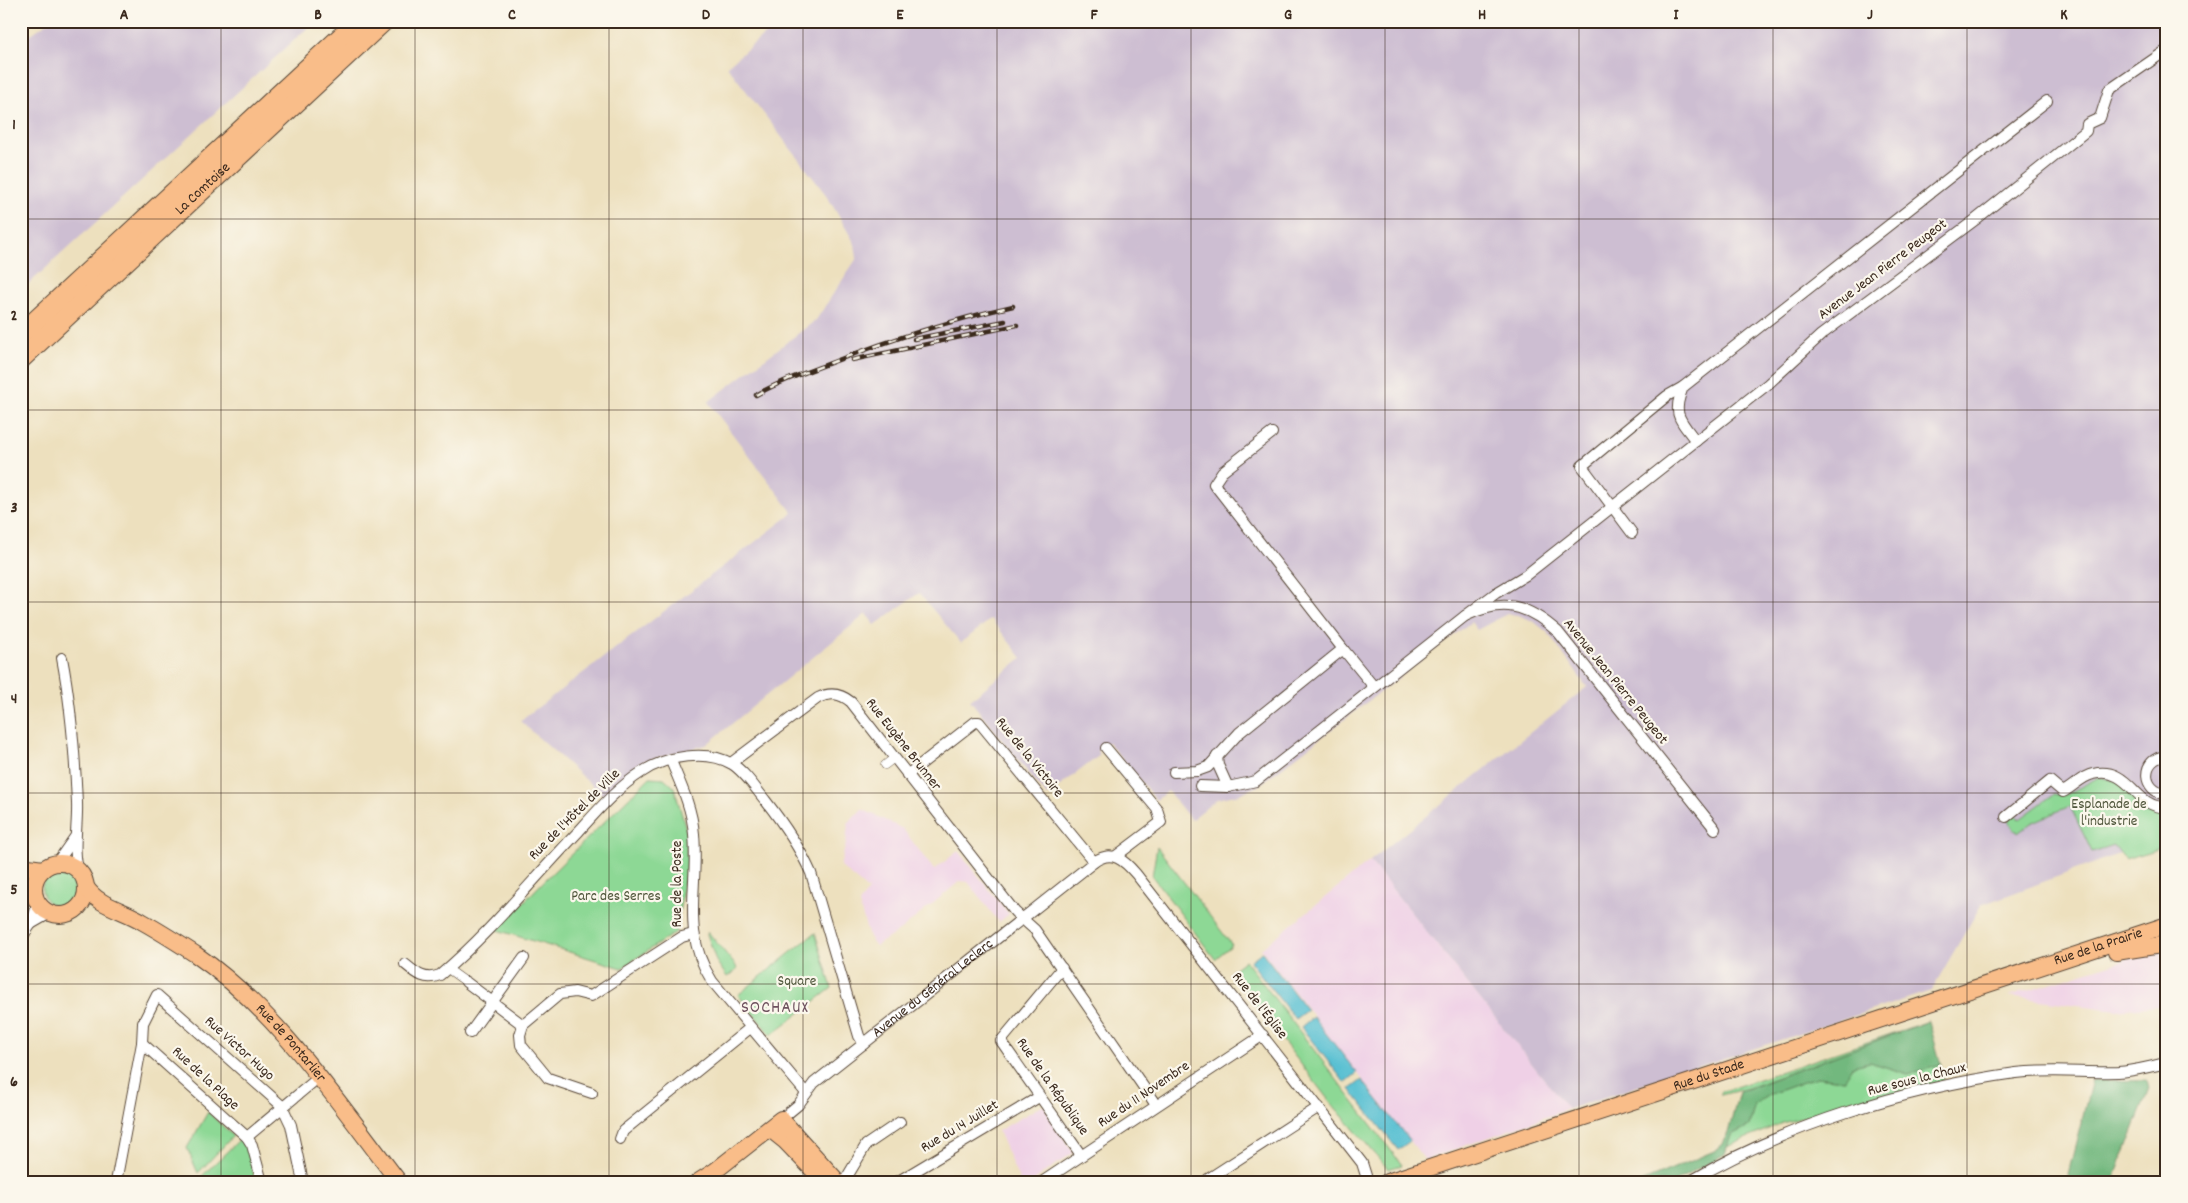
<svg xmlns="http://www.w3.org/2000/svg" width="2188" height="1203" font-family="Dekko,sans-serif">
	<rect width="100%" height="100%" fill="#fbf7ec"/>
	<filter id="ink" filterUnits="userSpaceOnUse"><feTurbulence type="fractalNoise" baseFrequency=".02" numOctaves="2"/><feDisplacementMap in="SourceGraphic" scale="10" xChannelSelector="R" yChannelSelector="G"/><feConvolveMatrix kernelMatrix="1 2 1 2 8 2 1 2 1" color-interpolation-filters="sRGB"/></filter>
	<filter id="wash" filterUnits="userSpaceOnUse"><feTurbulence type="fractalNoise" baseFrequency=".0096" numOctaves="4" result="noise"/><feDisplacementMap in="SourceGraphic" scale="20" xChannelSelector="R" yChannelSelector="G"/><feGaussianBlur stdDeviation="1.12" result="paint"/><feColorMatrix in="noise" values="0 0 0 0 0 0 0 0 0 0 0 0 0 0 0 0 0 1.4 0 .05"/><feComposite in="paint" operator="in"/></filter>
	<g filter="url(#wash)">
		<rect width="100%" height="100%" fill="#ede0be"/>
		<g fill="#efd0e6">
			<polygon points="862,809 903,829 934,870 958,851 1009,914 999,922 968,882 960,881 902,929 876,946 869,937 859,904 868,890 840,866 846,844 848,823"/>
			<polygon points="1370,861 1568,1109 1425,1160 1261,949"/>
			<polygon points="2152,951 2167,951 2167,1005 2117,1010 2009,996"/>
			<polygon points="1041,1106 1044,1106 1073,1153 1031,1182 1020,1182 998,1131"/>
		</g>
		<g fill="#cdbed2">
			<polygon points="50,21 315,21 21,291 21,41"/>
			<polygon points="781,21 2167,21 2167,840 2135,848 1981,905 1931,991 1568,1109 1370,861 1587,687 1547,632 1533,621 1518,615 1507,614 1477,630 1471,622 1258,786 1239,794 1217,799 1191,820 1168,791 1156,800 1108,742 1097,751 1100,755 1047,796 970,700 1022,658 991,619 961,643 919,593 875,625 866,614 706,745 640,762 605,797 520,721 793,513 708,402 816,320 857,258 855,244 827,196 727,66"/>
		</g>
		<g fill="#8dd895" stroke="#64815a">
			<polygon points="650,777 664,778 674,787 686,829 687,864 676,932 622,968 497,930 543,882"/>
			<polygon points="2099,777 2120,782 2150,808 2164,813 2167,821 2167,846 2125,859 2114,845 2092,852 2070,806 2031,823 2018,833 2008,820 2015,814 2020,819 2054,794 2064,796"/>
			<polygon points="1157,847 1232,945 1215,959 1152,876"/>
			<circle cx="59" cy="889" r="17"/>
			<polygon points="708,932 736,966 737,970 727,977 716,961 707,934"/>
			<polygon points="815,933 832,988 771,1035 738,995"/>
			<polygon points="1245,960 1402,1165 1388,1169 1327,1098 1230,972"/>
			<polygon points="1929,1021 1748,1088 1721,1095 1721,1092"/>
			<polygon points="1870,1062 1908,1074 1941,1065 1943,1081 1782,1123 1727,1147 1731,1135 1749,1126 1755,1104 1770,1094 1817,1077 1844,1080 1853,1066"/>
			<polygon points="208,1112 233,1136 198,1173 187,1148"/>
			<polygon points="240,1139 248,1147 255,1180 204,1182 200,1178"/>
		</g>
		<g fill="#72b87e" stroke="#56714e">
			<polygon points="1929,1021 1941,1065 1908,1074 1870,1062 1853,1066 1844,1080 1817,1077 1770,1094 1755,1104 1749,1126 1731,1135 1725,1154 1674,1182 1641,1182 1719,1149 1728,1133 1739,1092"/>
			<polygon points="2092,1080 2147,1081 2149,1089 2113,1182 2066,1182"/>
		</g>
		<g fill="#56bfd2" stroke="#487478">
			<polygon points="1262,952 1307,1010 1295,1019 1250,961"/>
			<polygon points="1313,1017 1357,1073 1345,1083 1301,1027"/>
			<polygon points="1362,1080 1410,1141 1398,1150 1350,1089"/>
		</g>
	</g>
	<g filter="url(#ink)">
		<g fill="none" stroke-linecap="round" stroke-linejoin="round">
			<defs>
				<g id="pedestrian">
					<polyline points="885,765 894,758"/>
					<polyline points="448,969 466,982"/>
				</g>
				<g id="minor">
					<path d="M 1683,387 C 1672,414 1679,419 1696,441"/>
					<polyline points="1632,533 1582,466 1667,396 1683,387 2047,101"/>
					<polyline points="1465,616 1496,593 1526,575 1768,384 1821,335 1975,220 2086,131 2087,124 2100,118 2109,90 2167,50"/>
					<polyline points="1343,649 1374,687"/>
					<path d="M 62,658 C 71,705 75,755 77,803 C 78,824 72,853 79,871"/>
					<polyline points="1106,748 1157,809 1161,822 1116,856"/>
					<polyline points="1217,756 1218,765 1228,787"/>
					<path d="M 2167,756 C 2140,757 2141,793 2167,794"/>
					<path d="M 671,761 C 681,785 692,808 694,834 C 699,888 680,931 712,981 L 806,1093"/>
					<path d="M 731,763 L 818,698 C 830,692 840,693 851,702 L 1015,912 L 1035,930 L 1156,1105"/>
					<polyline points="1174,772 1197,771 1208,767 1239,733 1343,649 1214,484 1222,472 1272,433"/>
					<polyline points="907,775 975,722 979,722 1094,862"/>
					<path d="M 1200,786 L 1228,787 L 1256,781 L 1465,616 C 1503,598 1527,604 1558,632 L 1715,829"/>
					<path d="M 2006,817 L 2050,781 L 2063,792 C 2073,787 2082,776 2093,774 C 2131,765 2135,810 2167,807"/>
					<polyline points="56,864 75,837"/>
					<polyline points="31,924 50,913"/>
					<polyline points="21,939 31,924 38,903"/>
					<path d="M 405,964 C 417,974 425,981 440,975 C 490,933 533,879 579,831 C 598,810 618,787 642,772 C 666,756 707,749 732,764 C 745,772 755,788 765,800 C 783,823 799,846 811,873 L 859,1036 L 864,1044"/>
					<polyline points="1062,968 1001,1041 1081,1155"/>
					<polyline points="466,982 523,1025"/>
					<polyline points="470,1033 524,958"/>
					<polyline points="142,1043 247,1137 252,1145 262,1182"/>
					<polyline points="592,1093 548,1078 521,1045 520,1035 523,1025 560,994 575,992 591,996 682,937 693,934"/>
					<path id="s1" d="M 781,1119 L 798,1105 L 814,1083 L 1094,862 C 1112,849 1124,860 1136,874 L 1362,1163 L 1368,1182"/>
					<polyline points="247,1137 318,1078"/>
					<polyline points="620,1139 623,1131 750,1028"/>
					<polyline points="116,1182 142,1043 143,1023 157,995 282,1106 291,1125 303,1182"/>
					<polyline points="844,1182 866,1145 900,1122"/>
					<polyline points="897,1182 1039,1097"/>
					<polyline points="1042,1182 1263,1035"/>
					<polyline points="1210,1182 1208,1179 1319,1107"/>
					<path d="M 1689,1182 C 1783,1126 1907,1088 2016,1073 C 2050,1069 2084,1073 2118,1072 C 2135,1071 2151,1066 2167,1063"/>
				</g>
				<g id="primary">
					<circle cx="60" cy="889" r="26"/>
					<polyline points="21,866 43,869"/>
					<path id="s2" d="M 86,887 C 98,906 124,910 143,922 C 161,932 178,943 195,954 C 277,1010 339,1104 399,1182"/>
					<polyline points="2116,952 2167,944"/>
					<polyline points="770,1129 785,1141 815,1172"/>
					<polyline points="698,1182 715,1171 781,1119 838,1182"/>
					<path id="s3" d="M 1387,1182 L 2167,925"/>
				</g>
				<g id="motorway">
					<polyline points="21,334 358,21"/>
					<path id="s4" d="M 21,359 L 384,21"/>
				</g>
			</defs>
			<use href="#pedestrian" stroke="#564536" stroke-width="9"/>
			<use href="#minor" stroke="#564536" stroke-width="12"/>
			<use href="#primary" stroke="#564536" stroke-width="18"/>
			<use href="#motorway" stroke="#564536" stroke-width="21"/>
			<use href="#pedestrian" stroke="#fff" stroke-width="8"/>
			<use href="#minor" stroke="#fff" stroke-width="10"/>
			<use href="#primary" stroke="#f9bd89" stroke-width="16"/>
			<use href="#motorway" stroke="#f9bd89" stroke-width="19"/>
			<defs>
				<g id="rail">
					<polyline points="914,339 1005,321"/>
					<polyline points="852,360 1017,325"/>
					<path d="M 756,395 C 780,381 807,372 833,362 C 892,339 952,320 1013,306"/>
				</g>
			</defs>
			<use href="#rail" stroke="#3b2a1e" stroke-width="4.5"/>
			<use href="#rail" stroke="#fbf7ec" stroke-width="2.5" stroke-dasharray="8" stroke-linecap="butt"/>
		</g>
	</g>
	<path fill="none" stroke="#3b2a1e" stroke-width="1" stroke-opacity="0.55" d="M 221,21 L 221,1182M 415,21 L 415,1182M 609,21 L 609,1182M 803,21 L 803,1182M 997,21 L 997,1182M 1191,21 L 1191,1182M 1385,21 L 1385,1182M 1579,21 L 1579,1182M 1773,21 L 1773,1182M 1967,21 L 1967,1182M 21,219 L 2167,219M 21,410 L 2167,410M 21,602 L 2167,602M 21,793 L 2167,793M 21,984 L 2167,984"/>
	<g text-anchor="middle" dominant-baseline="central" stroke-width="4.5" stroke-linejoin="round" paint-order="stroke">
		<g font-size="15" fill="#3b2a1e" stroke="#fbf7ec">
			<text stroke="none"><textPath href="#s4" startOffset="249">La Comtoise</textPath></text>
			<text transform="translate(1883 270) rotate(-37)">Avenue Jean Pierre Peugeot</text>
			<text transform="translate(1615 682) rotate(51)">Avenue Jean Pierre Peugeot</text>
			<text transform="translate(903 745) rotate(52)">Rue Eugène Brunner</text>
			<text transform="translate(1029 758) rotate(51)">Rue de la Victoire</text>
			<text transform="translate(575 815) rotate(-45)">Rue de l'Hôtel de Ville</text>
			<text transform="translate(678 884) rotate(-90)">Rue de la Poste</text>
			<text stroke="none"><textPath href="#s3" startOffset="749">Rue de la Prairie</textPath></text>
			<text stroke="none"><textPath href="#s1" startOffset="201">Avenue du Général Leclerc</textPath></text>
			<text transform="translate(1259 1006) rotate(52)">Rue de l'Église</text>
			<text stroke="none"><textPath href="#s2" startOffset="260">Rue de Pontarlier</textPath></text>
			<text transform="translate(239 1049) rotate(42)">Rue Victor Hugo</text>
			<text stroke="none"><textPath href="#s3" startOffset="339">Rue du Stade</textPath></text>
			<text transform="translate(205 1079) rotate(43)">Rue de la Plage</text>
			<text transform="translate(1917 1080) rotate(-14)">Rue sous la Chaux</text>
			<text transform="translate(1052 1087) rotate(55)">Rue de la République</text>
			<text transform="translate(1144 1095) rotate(-34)">Rue du 11 Novembre</text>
			<text transform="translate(960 1127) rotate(-31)">Rue du 14 Juillet</text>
		</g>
		<g font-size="15" fill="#50563c" stroke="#fbf7ec">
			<text x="2109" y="805">Esplanade de<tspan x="2109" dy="17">l'industrie</tspan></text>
			<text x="616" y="897">Parc des Serres</text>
			<text x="797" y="982">Square</text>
		</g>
		<g font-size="18" letter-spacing="1" fill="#6f525f" stroke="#fbf7ec">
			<text x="775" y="1008">SOCHAUX</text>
		</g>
	</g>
	<rect width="2188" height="1203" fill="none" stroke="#fbf7ec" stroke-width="55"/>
	<rect x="28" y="28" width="2132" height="1148" fill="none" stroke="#3b2a1e" stroke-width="2"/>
	<g font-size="16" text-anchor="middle" font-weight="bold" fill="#3b2a1e">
		<text x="124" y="19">A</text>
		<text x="318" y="19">B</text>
		<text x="512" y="19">C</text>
		<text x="706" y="19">D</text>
		<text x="900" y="19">E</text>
		<text x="1094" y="19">F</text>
		<text x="1288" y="19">G</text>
		<text x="1482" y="19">H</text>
		<text x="1676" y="19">I</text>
		<text x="1870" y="19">J</text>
		<text x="2064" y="19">K</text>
		<text x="14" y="129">1</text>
		<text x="14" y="320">2</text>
		<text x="14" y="512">3</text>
		<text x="14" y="703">4</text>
		<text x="14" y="894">5</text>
		<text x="14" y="1086">6</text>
	</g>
</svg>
